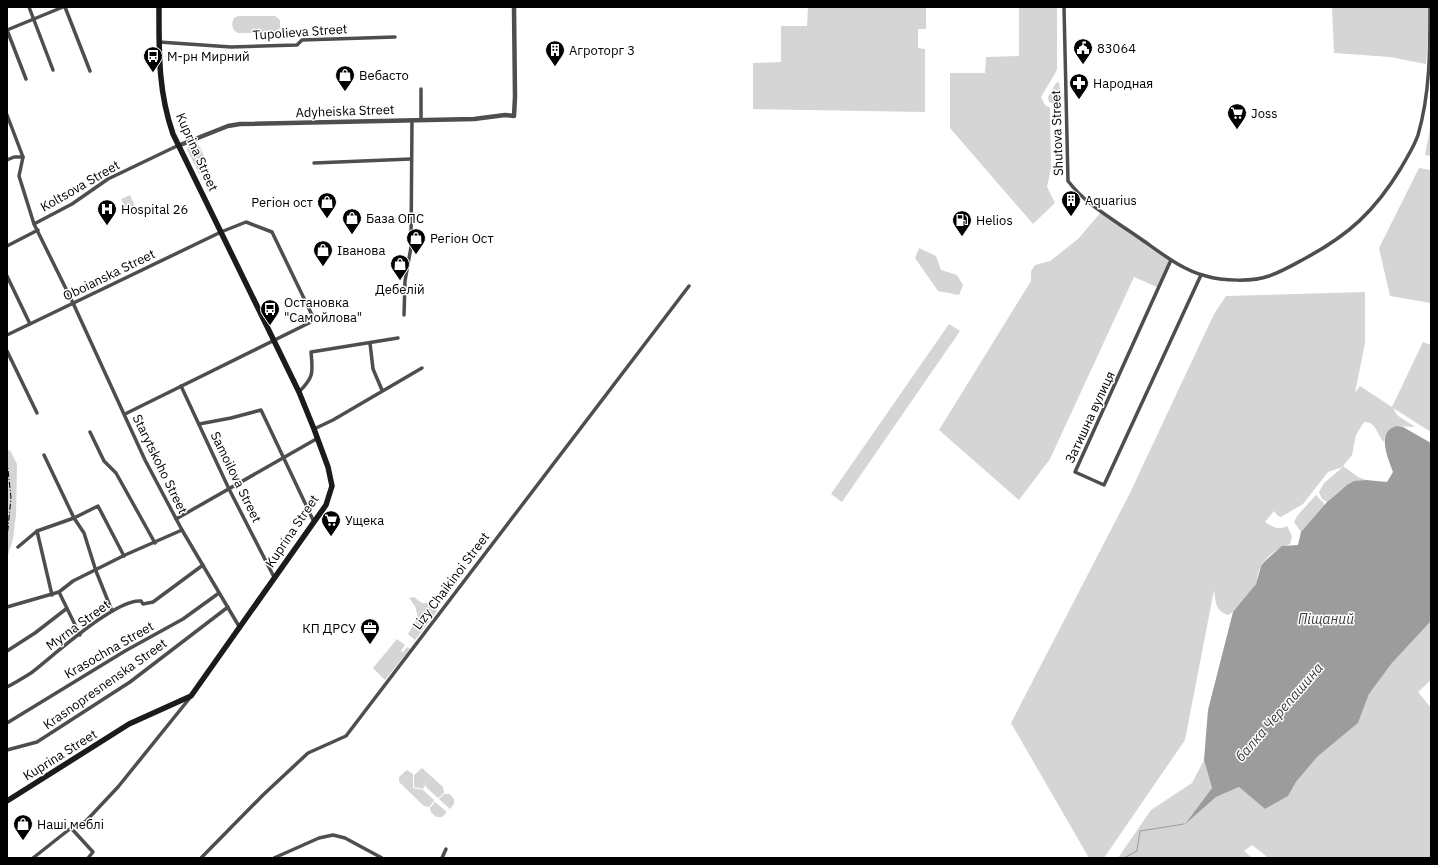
<svg xmlns="http://www.w3.org/2000/svg" width="1438" height="865" font-family="'IBM Plex Sans',sans-serif">
	<rect width="100%" height="100%" fill="#fff"/>
	<g fill="#d5d5d5">
		<polygon points="808,7 926,7 926,29 918,29 918,48 925,49 925,112 753,109 753,63 781,62 781,26 807,26"/>
		<polygon points="1019,7 1057,7 1057,70 1041,97 1045,105 1050,108 1051,168 1047,187 1055,203 1033,224 950,128 950,73 985,73 986,57 1019,56"/>
		<polygon points="1332,7 1430,7 1426,64 1390,57 1334,53"/>
		<path d="M 238,16 L 275,16 L 280,20 L 280,28 L 275,33 L 238,33 C 232,31 231,24 234,18 Z"/>
		<polygon points="1059,82 1061,98 1057,104 1054,104 1049,102 1048,97 1056,83"/>
		<polygon points="1431,123 1431,156 1425,155"/>
		<path d="M 193,141 C 203,146 207,162 204,172 L 200,175 L 187,150 L 189,143 Z"/>
		<polygon points="1419,168 1431,170 1431,303 1390,296 1379,248"/>
		<polygon points="130,195 136,208 127,212 121,199"/>
		<polygon points="1102,211 1171,260 1159,288 1134,277 1050,459 1019,500 939,430 1031,281 1031,271 1035,265 1050,261 1078,239"/>
		<polygon points="919,248 936,256 941,270 957,275 963,285 959,295 938,291 915,258"/>
		<path d="M 1365,292 L 1365,343 L 1355,393 L 1360,386 L 1392,407 L 1423,342 L 1431,345 L 1431,432 L 1393,408 L 1397,415 L 1415,427 L 1398,426 L 1385,436 L 1384,442 C 1377,435 1376,421 1364,422 L 1356,435 L 1352,455 L 1343,466 L 1358,477 L 1366,480 C 1349,482 1340,490 1327,502 L 1322,499 L 1319,492 L 1324,483 L 1343,467 L 1328,472 L 1303,504 L 1281,517 L 1278,516 L 1274,511 L 1265,522 C 1273,527 1278,531 1287,526 L 1292,536 L 1290,544 C 1277,548 1264,558 1259,570 C 1257,575 1258,581 1255,585 C 1248,596 1239,609 1228,615 C 1214,610 1216,601 1214,590 L 1185,740 L 1104,858 L 1089,858 L 1011,723 L 1129,495 L 1214,314 L 1226,296 Z"/>
		<polygon points="949,324 960,331 842,502 831,494"/>
		<polygon points="10,450 17,464 16,515 13,539 7,558 7,451"/>
		<polygon points="1316,495 1324,503 1324,506 1301,532 1294,522 1297,516"/>
		<polygon points="414,597 422,603 429,603 437,611 415,640 408,634 418,617 415,606 409,598"/>
		<polygon points="1431,621 1431,680 1418,692 1431,708 1431,858 1265,858 1266,856 1252,845 1244,851 1252,858 1118,858 1151,810 1192,783 1204,760 1212,788 1185,823 1216,797 1239,787 1265,809 1288,796 1296,782 1317,757 1358,723 1369,694 1392,663"/>
		<polygon points="397,639 405,645 401,651 403,652 407,647 410,649 385,680 373,668"/>
		<polygon points="422,768 443,787 444,793 438,798 426,787 426,784 423,789 414,787 414,775"/>
		<polygon points="407,770 413,774 413,788 423,790 434,800 434,801 429,807 424,806 399,782 399,777"/>
		<polygon points="444,794 450,794 454,799 454,804 450,809 440,800 439,799"/>
		<polygon points="435,802 446,811 446,813 442,817 436,817 431,812 430,808"/>
	</g>
	<path fill="#9c9c9c" d="M 1398,426 L 1403,427 L 1431,443 L 1431,621 L 1392,663 L 1369,694 L 1358,723 L 1317,757 L 1296,782 L 1288,796 L 1265,809 L 1239,787 L 1216,797 L 1184,825 L 1212,788 L 1204,760 L 1208,710 L 1233,612 L 1256,584 L 1261,566 L 1265,561 L 1282,546 L 1298,545 L 1301,532 L 1327,502 L 1347,485 L 1354,481 L 1366,480 L 1387,482 L 1393,472 C 1388,458 1375,430 1398,426 Z"/>
	<g fill="none" stroke-linecap="round" stroke-linejoin="round">
		<polyline stroke="#9c9c9c" stroke-width="1" points="1124,858 1137,851 1140,831 1184,824"/>
		<g stroke="#4e4e4e" stroke-width="3.5">
			<polyline points="29,7 53,70"/>
			<polyline points="65,7 90,71"/>
			<path d="M 1064,7 L 1068,181 C 1087,206 1116,221 1141,239 C 1161,253 1182,270 1206,276 C 1222,281 1253,282 1269,276 C 1281,272 1293,265 1304,259 C 1349,235 1375,211 1401,168 C 1407,157 1414,147 1418,135 C 1430,94 1430,50 1430,7"/>
			<polyline points="7,30 63,7"/>
			<polyline points="7,30 26,79"/>
			<polyline points="159,42 231,47 297,45 302,40 395,37"/>
			<polyline points="421,89 421,119"/>
			<polyline points="7,115 23,157 19,176 34,224 73,303 145,460 182,530 240,628"/>
			<polyline points="7,160 14,157 23,157"/>
			<polyline points="314,163 411,159"/>
			<polyline points="34,224 72,204 108,179 179,145"/>
			<polyline points="7,246 38,230"/>
			<polyline points="1171,260 1075,472 1104,485 1201,275"/>
			<polyline points="7,276 30,324"/>
			<polyline points="404,315 405,281 411,247 412,120"/>
			<polyline points="7,335 221,232 246,222 272,232 312,315 311,322 125,414"/>
			<polyline points="370,343 373,369 382,390"/>
			<polyline points="7,351 37,413"/>
			<polyline points="181,386 229,489 274,577"/>
			<path d="M 299,392 C 314,377 313,373 311,352 L 398,338"/>
			<polyline points="199,424 231,418 261,410 314,522"/>
			<polyline points="314,429 333,420 422,368"/>
			<polyline points="90,432 104,461 116,473 155,543"/>
			<polyline points="44,455 74,518 84,533 96,571 112,611"/>
			<polyline points="176,519 318,438"/>
			<polyline points="37,531 52,595"/>
			<polyline points="18,547 37,531 74,518 98,506 124,556"/>
			<polyline points="59,592 80,635"/>
			<polyline points="7,607 59,592 73,581 125,555 182,530"/>
			<polyline points="7,651 35,633 66,609"/>
			<path d="M 7,687 C 15,683 23,678 31,673 C 52,657 116,598 141,601 L 143,604 L 153,602 L 203,565"/>
			<polyline points="7,723 125,651 183,619 219,593"/>
			<polyline points="7,750 37,742 130,682 228,607"/>
			<polyline points="71,828 93,852 88,858"/>
			<polyline points="33,858 71,828 86,821 118,787 189,699"/>
			<polyline points="201,858 263,795 308,753 346,736 689,286"/>
			<polyline points="274,858 319,838 333,835 345,838 382,858"/>
			<polyline points="442,858 446,849"/>
		</g>
		<polyline stroke="#4e4e4e" stroke-width="4.5" points="180,145 228,126 240,124 474,119 505,115 514,116 515,97 514,7"/>
		<path stroke="#1b1b1b" stroke-width="5.5" d="M 7,801 L 129,724 L 191,696 L 326,505 L 332,486 L 328,467 L 314,429 L 299,392 L 173,134 C 158,91 159,52 159,7"/>
		<polyline stroke="#000" stroke-width="1" stroke-dasharray="6 2 1 2" stroke-linecap="butt" points="7,460 11,498 7,538"/>
	</g>
	<defs>
		<symbol id="civic-pin" viewBox="-11 -11 22 30"><path d="M0 17L-7.5 6A9.5 9.5 0 1 1 7.5 6Z" fill="#000" stroke="#fff"/><path d="M-.6-6.5H3V-4.5H.6V-3L4-1V1h2V6H-6V1h2V-1L-.6-3ZM-1.2 2.5V6h2.4V2.5Z" fill="#fff"/></symbol>
		<symbol id="building-pin" viewBox="-11 -11 22 30"><path d="M0 17L-7.5 6A9.5 9.5 0 1 1 7.5 6Z" fill="#000" stroke="#fff"/><path d="M-4-6H4V6H1V3H-1V6H-4ZM-2.5-4.3h1.7v1.8h-1.7ZM.8-4.3h1.7v1.8H.8ZM-2.5-1h1.7V.8h-1.7ZM.8-1h1.7V.8H.8Z" fill="#fff"/></symbol>
		<symbol id="bus-pin" viewBox="-11 -11 22 30"><path d="M0 17L-7.5 6A9.5 9.5 0 1 1 7.5 6Z" fill="#000" stroke="#fff"/><path d="M-5-6H5V4H4V6H2V4H-2V6H-4V4H-5ZM-3.5-4V0h7V-4ZM-3.5 1.2v1.5H-2V1.2ZM2 1.2v1.5H3.5V1.2Z" fill="#fff"/></symbol>
		<symbol id="shop-pin" viewBox="-11 -11 22 30"><path d="M0 17L-7.5 6A9.5 9.5 0 1 1 7.5 6Z" fill="#000" stroke="#fff"/><path d="M-5-2.5h2.3a2.7 3.5 0 0 1 5.4 0H5L5.5 6h-11ZM-1.5-2.5h3a1.5 2.3 0 0 0-3 0Z" fill="#fff"/></symbol>
		<symbol id="pharmacy-pin" viewBox="-11 -11 22 30"><path d="M0 17L-7.5 6A9.5 9.5 0 1 1 7.5 6Z" fill="#000" stroke="#fff"/><path d="M-2-6h4v4h4v4h-4v4h-4v-4h-4v-4h4Z" fill="#fff"/></symbol>
		<symbol id="supermarket-pin" viewBox="-11 -11 22 30"><path d="M0 17L-7.5 6A9.5 9.5 0 1 1 7.5 6Z" fill="#000" stroke="#fff"/><path d="M-6-5.5h2.5l.6 2H6L4.5 2H-2.5L-4.4-4H-6ZM-1.5 3.2a1.3 1.3 0 1 0 .1 0ZM3 3.2a1.3 1.3 0 1 0 .1 0Z" fill="#fff"/></symbol>
		<symbol id="hospital-pin" viewBox="-11 -11 22 30"><path d="M0 17L-7.5 6A9.5 9.5 0 1 1 7.5 6Z" fill="#000" stroke="#fff"/><path d="M-5-5h3v3.5h4V-5h3V5h-3V1.5h-4V5h-3Z" fill="#fff"/></symbol>
		<symbol id="fuel-pin" viewBox="-11 -11 22 30"><path d="M0 17L-7.5 6A9.5 9.5 0 1 1 7.5 6Z" fill="#000" stroke="#fff"/><path d="M-5.5-6h7V0h2V4h1.3V-2.5L3-4.5l.8-.8L6-3V5H2.5V1h-1V6h-7ZM-4.2-4.7v3.2H.2V-4.7Z" fill="#fff"/></symbol>
		<symbol id="office-pin" viewBox="-11 -11 22 30"><path d="M0 17L-7.5 6A9.5 9.5 0 1 1 7.5 6Z" fill="#000" stroke="#fff"/><path d="M-6-3h4V-5.5h4V-3h4V5H-6ZM-1-4.5V-3h2v-1.5ZM-6 0V1H6V0Z" fill="#fff"/></symbol>
	</defs>
	<g fill-rule="evenodd">
		<use href="#civic-pin" x="1072" y="37" width="22" height="30"/>
		<use href="#building-pin" x="544" y="39" width="22" height="30"/>
		<use href="#bus-pin" x="142" y="45" width="22" height="30"/>
		<use href="#shop-pin" x="334" y="64" width="22" height="30"/>
		<use href="#pharmacy-pin" x="1068" y="72" width="22" height="30"/>
		<use href="#supermarket-pin" x="1226" y="102" width="22" height="30"/>
		<use href="#building-pin" x="1060" y="189" width="22" height="30"/>
		<use href="#shop-pin" x="316" y="191" width="22" height="30"/>
		<use href="#hospital-pin" x="96" y="198" width="22" height="30"/>
		<use href="#shop-pin" x="341" y="207" width="22" height="30"/>
		<use href="#fuel-pin" x="951" y="209" width="22" height="30"/>
		<use href="#shop-pin" x="405" y="227" width="22" height="30"/>
		<use href="#shop-pin" x="312" y="239" width="22" height="30"/>
		<use href="#shop-pin" x="389" y="253" width="22" height="30"/>
		<use href="#bus-pin" x="259" y="298" width="22" height="30"/>
		<use href="#supermarket-pin" x="320" y="509" width="22" height="30"/>
		<use href="#office-pin" x="359" y="617" width="22" height="30"/>
		<use href="#shop-pin" x="12" y="813" width="22" height="30"/>
	</g>
	<g text-anchor="middle" dominant-baseline="central" stroke-width="3" stroke-linejoin="round" paint-order="stroke">
		<g font-size="13" fill="#000" stroke="#fff">
			<text transform="translate(300 32) rotate(-4)">Tupolieva Street</text>
			<text transform="translate(345 111) rotate(-2)">Adyheiska Street</text>
			<text transform="translate(1057 133) rotate(-92)">Shutova Street</text>
			<text transform="translate(197 152) rotate(66)">Kuprina Street</text>
			<text transform="translate(80 186) rotate(-30)">Koltsova Street</text>
			<text transform="translate(109 275) rotate(-26)">Oboianska Street</text>
			<text transform="translate(1090 417) rotate(-65)">Затишна вулиця</text>
			<text transform="translate(160 464) rotate(64)">Starytskoho Street</text>
			<text transform="translate(236 477) rotate(64)">Samoilova Street</text>
			<text transform="translate(292 531) rotate(-56)">Kuprina Street</text>
			<text transform="translate(451 581) rotate(-53)">Lizy Chaikinoi Street</text>
			<text transform="translate(78 625) rotate(-36)">Myrna Street</text>
			<text transform="translate(109 650) rotate(-30)">Krasochna Street</text>
			<text transform="translate(105 684) rotate(-35)">Krasnopresnenska Street</text>
			<text transform="translate(60 755) rotate(-32)">Kuprina Street</text>
		</g>
		<g font-size="13" fill="#000" stroke="#fff" text-anchor="start">
			<text x="1097" y="48">83064</text>
			<text x="569" y="50">Агроторг 3</text>
			<text x="167" y="56">М-рн Мирний</text>
			<text x="359" y="75">Вебасто</text>
			<text x="1093" y="83">Народная</text>
			<text x="1251" y="113">Joss</text>
			<text x="1085" y="200">Aquarius</text>
			<text x="313" y="202" text-anchor="end">Регіон ост</text>
			<text x="121" y="209">Hospital 26</text>
			<text x="366" y="218">База ОПС</text>
			<text x="976" y="220">Helios</text>
			<text x="430" y="238">Регіон Ост</text>
			<text x="337" y="250">Іванова</text>
			<text x="400" y="289" text-anchor="middle">Дебелій</text>
			<text x="284" y="302">Остановка<tspan x="284" dy="15">"Самойлова"</tspan></text>
			<text x="345" y="520">Ущека</text>
			<text x="356" y="628" text-anchor="end">КП ДРСУ</text>
			<text x="37" y="824">Наші меблі</text>
		</g>
		<g font-size="14" font-style="italic" fill="#3d3d3d" stroke="#fff">
			<text x="1326" y="619">Піщаний</text>
			<text transform="translate(1279 712) rotate(-49)">балка Черепашина</text>
		</g>
	</g>
	<rect width="1438" height="865" fill="none" stroke="#000000" stroke-width="16"/>
</svg>
